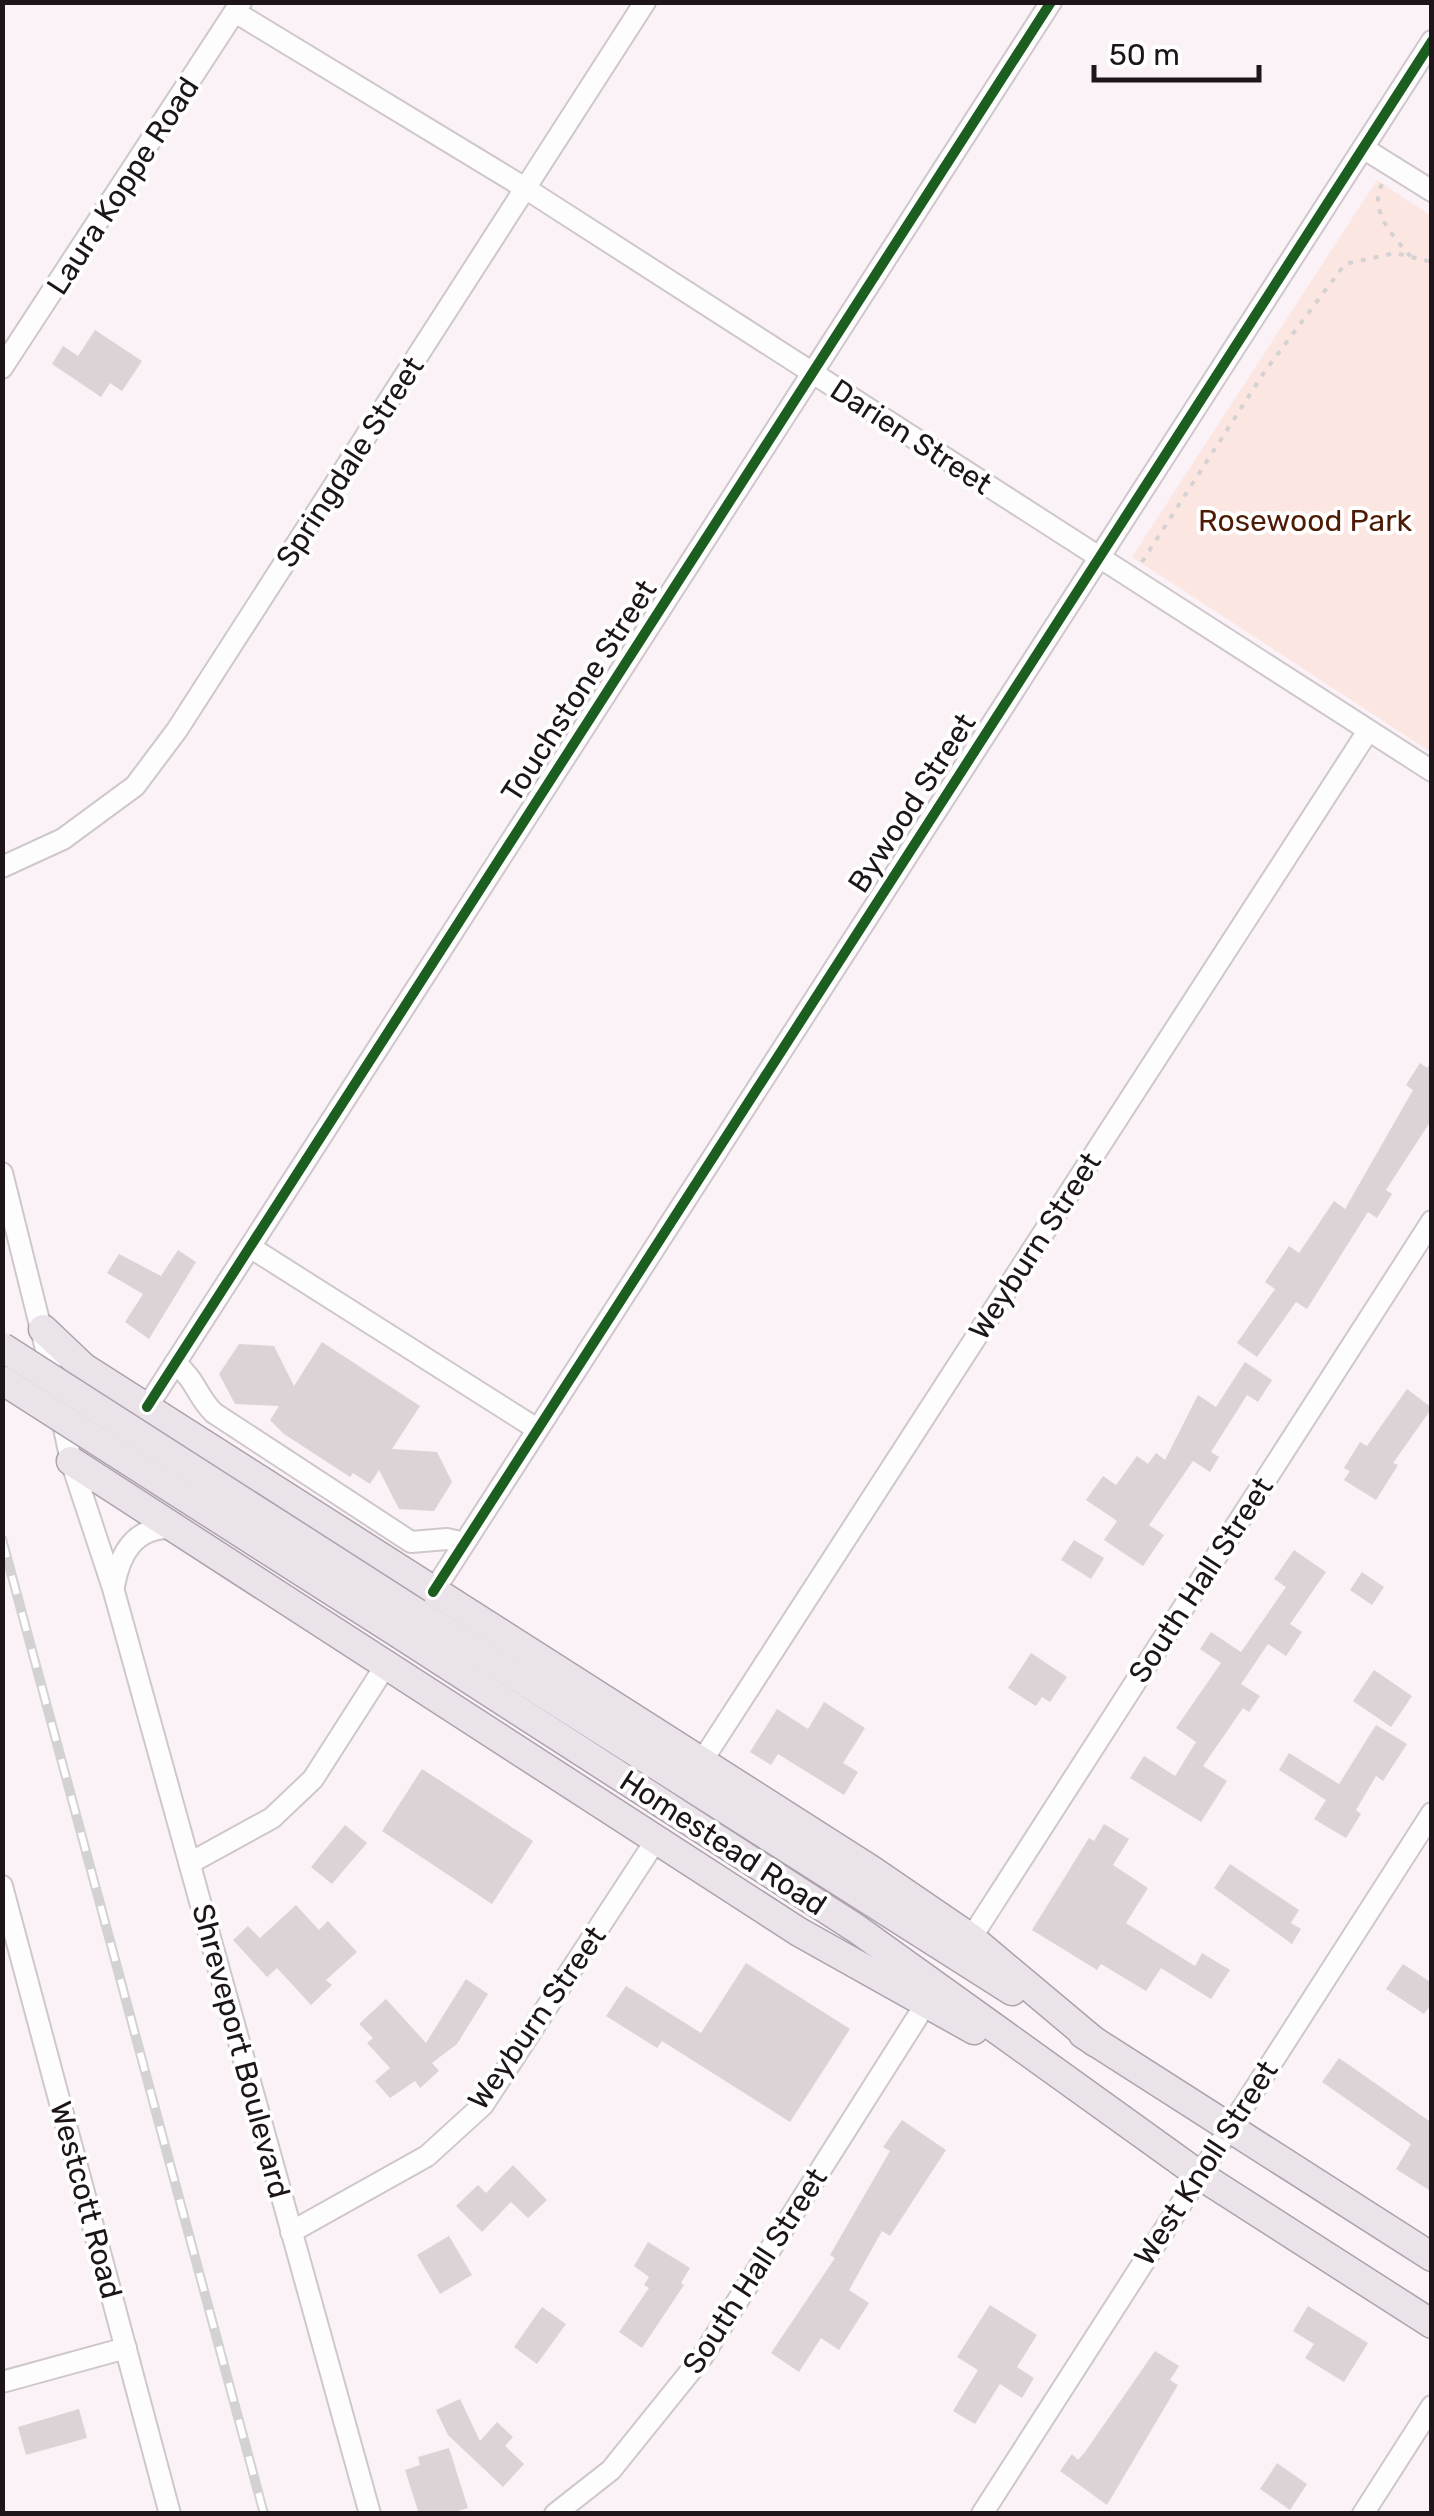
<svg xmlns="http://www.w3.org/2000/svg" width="1434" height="2516" font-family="Rubik,sans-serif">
	<rect width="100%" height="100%" fill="#faf2f6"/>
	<polygon fill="#fbe6e2" points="1377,180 1431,216 1431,752 1132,557"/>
	<g fill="#dcd3d6">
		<polygon points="95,330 142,361 122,391 110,383 101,397 52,364 63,346 78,356"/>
		<polygon points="1432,1060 1432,1119 1386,1190 1392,1194 1377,1218 1368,1212 1307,1309 1296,1302 1257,1357 1237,1343 1275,1289 1265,1282 1289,1246 1299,1253 1334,1201 1345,1209 1413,1090 1406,1085 1420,1063 1427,1068"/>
		<polygon points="178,1250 196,1262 149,1339 125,1322 143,1294 107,1273 119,1254 161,1276"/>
		<polygon points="322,1342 420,1406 392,1449 437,1452 452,1482 434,1511 399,1509 379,1470 370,1484 353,1473 350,1477 284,1434 270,1420 279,1406 235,1404 219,1374 239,1344 274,1346 294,1386"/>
		<polygon points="1245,1362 1272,1380 1258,1402 1247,1395 1211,1452 1219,1457 1210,1472 1193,1461 1149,1525 1164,1535 1143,1566 1104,1540 1117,1521 1086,1500 1103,1476 1116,1485 1137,1456 1148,1464 1156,1453 1165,1460 1198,1395 1216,1407"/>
		<polygon points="1407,1389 1432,1408 1393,1463 1398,1465 1376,1500 1344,1480 1350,1471 1344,1468 1360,1442 1367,1446"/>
		<polygon points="1074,1540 1104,1558 1091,1579 1061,1560"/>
		<polygon points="1294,1550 1326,1572 1290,1624 1302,1632 1286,1656 1268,1644 1241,1684 1260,1696 1249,1712 1243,1708 1203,1766 1227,1781 1201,1822 1130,1778 1144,1756 1175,1776 1196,1742 1176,1728 1221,1663 1200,1649 1211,1632 1241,1652 1286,1587 1274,1579"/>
		<polygon points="1362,1572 1384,1587 1372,1605 1350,1590"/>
		<polygon points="1031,1653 1067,1677 1050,1702 1042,1697 1036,1706 1008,1688"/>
		<polygon points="1374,1670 1412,1696 1391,1727 1353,1701"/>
		<polygon points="824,1702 865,1728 843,1763 858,1772 844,1795 778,1754 771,1765 750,1752 777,1709 808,1729"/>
		<polygon points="1376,1725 1407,1744 1383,1781 1376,1776 1356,1810 1361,1814 1346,1838 1314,1819 1326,1800 1279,1770 1289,1753 1339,1784"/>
		<polygon points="422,1769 533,1841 492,1904 382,1831"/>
		<polygon points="1104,1824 1129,1839 1113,1865 1148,1888 1126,1923 1195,1966 1202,1953 1230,1970 1211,1999 1161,1968 1146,1991 1101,1964 1097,1970 1032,1930 1089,1838 1094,1841"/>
		<polygon points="345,1825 367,1843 332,1884 311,1867"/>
		<polygon points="1230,1864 1299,1910 1291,1923 1301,1929 1292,1944 1214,1888"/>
		<polygon points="296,1905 319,1930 328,1921 357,1952 326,1980 332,1985 311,2005 277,1968 267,1977 233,1940 248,1926 260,1938"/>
		<polygon points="746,1963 850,2029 790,2122 662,2041 657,2048 606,2016 626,1986 701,2033"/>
		<polygon points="1403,1964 1432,1983 1432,2003 1424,2014 1386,1989"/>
		<polygon points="466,1979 488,1994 457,2044 432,2063 439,2071 420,2088 415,2081 390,2098 375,2081 390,2068 367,2043 373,2038 359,2024 386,1999 426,2043"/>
		<polygon points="1339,2058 1432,2123 1432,2192 1396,2169 1411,2144 1322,2082"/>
		<polygon points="902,2120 946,2150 890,2236 882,2231 849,2290 869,2303 839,2350 821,2338 799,2372 771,2353 835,2258 830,2255 890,2151 883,2147"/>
		<polygon points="513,2165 547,2200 528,2218 511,2202 482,2232 456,2206 478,2185 486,2193"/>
		<polygon points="449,2236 472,2275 440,2294 417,2255"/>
		<polygon points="648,2242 690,2268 681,2283 684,2285 642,2348 619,2332 649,2288 644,2285 649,2277 634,2266"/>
		<polygon points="990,2305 1037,2335 1017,2367 1034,2378 1022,2398 1000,2384 975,2424 953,2411 978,2370 957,2357"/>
		<polygon points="1308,2306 1368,2343 1344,2382 1305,2358 1314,2344 1293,2331"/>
		<polygon points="542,2307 566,2324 537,2364 514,2347"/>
		<polygon points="1155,2351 1179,2366 1170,2380 1178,2385 1107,2505 1060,2471 1072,2454 1078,2460 1085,2452"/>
		<polygon points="460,2399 480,2441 497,2422 513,2437 505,2446 524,2464 503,2487 448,2435 436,2410"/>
		<polygon points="79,2409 87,2438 26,2455 18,2427"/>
		<polygon points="449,2448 468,2508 448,2514 419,2514 405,2470 420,2465 418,2457"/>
		<polygon points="1277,2463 1307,2484 1290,2510 1260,2489"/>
	</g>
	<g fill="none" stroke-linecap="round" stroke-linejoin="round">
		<defs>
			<g id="minor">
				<polyline points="235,12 525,188 1432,771"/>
				<polyline points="1363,148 1432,191"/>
				<polyline points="2,368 241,2"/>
				<polyline points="2,867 63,839 135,786 177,730 645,2"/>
				<polyline points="2,1173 55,1385"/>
				<polyline points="250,1247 537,1429"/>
				<path d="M 175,1363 C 197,1381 197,1397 214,1413 L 411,1542 L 447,1539 L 464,1543"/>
				<polyline points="147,1407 1051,2"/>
				<polyline points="61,1414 71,1461 113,1588 370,2514"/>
				<path d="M 114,1586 C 120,1553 135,1527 171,1528"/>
				<polyline points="433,1592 1432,41"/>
				<polyline points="702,1761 1368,731"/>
				<polyline points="190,1863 272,1818 313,1779 386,1665"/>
				<polyline points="2,1886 170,2514"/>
				<polyline points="971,1938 1432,1221"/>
				<polyline points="291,2232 427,2156 483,2105 656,1840"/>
				<polyline points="2,2382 126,2348"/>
				<polyline points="555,2514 611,2470 702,2357 925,2005"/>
				<polyline points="982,2514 1432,1813"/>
				<polyline points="1363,2514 1432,2406"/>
			</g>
			<g id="major">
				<polyline points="43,1329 83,1367 870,1869 971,1938 1095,2042"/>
				<polyline points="71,1461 799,1932 974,2030"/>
				<polyline points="417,1613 1012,1991"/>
				<polyline points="401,1635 857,1929 1198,2174 1432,2324"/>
				<polyline points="1083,2034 1432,2257"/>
			</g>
		</defs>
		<use href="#minor" stroke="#cfc7cb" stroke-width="24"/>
		<use href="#major" stroke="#aca1ad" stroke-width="31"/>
		<g stroke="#d5d2d3" stroke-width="4" stroke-dasharray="5 8" stroke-linecap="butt">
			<path d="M 1382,184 C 1368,211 1394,237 1411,257"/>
			<polyline points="1142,562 1265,371 1345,264 1395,253 1432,262"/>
		</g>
		<use href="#minor" stroke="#fefdfe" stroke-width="20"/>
		<use href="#major" stroke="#eae4ea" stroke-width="28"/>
		<defs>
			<polyline id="rail" points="2,1539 264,2514"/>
		</defs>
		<use href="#rail" stroke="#d3d1d2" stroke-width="10"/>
		<use href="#rail" stroke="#fff" stroke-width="6" stroke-dasharray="19" stroke-linecap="butt"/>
		<defs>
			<g id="major-bridge">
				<polyline points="2,1347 417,1613"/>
				<polyline points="2,1380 401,1635"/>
			</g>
		</defs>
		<use href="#major-bridge" stroke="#aca1ad" stroke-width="31" stroke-linecap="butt"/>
		<use href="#major-bridge" stroke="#eae4ea" stroke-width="28"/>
		<defs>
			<g id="cycleway">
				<polyline points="147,1407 1051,2"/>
				<polyline points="433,1592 1432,41"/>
			</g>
		</defs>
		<use href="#cycleway" stroke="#fff" stroke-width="16"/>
		<use href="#cycleway" stroke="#1b5e20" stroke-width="10"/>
	</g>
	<g text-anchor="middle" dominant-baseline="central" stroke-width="8" stroke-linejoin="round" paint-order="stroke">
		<g font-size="30" fill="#1d1519" stroke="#fff">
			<text transform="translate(123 186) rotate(-57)">Laura Koppe Road</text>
			<text transform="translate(911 437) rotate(33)">Darien Street</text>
			<text transform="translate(350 462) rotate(-57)">Springdale Street</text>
			<text transform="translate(579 691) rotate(-57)">Touchstone Street</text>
			<text transform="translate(912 803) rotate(-57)">Bywood Street</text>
			<text transform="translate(1035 1246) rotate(-57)">Weyburn Street</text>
			<text transform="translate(1201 1580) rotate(-57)">South Hall Street</text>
			<text transform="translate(723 1843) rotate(33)">Homestead Road</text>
			<text transform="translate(537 2018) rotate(-55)">Weyburn Street</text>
			<text transform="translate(241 2051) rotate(75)">Shreveport Boulevard</text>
			<text transform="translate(1206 2163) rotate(-57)">West Knoll Street</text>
			<text transform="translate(86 2200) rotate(75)">Westcott Road</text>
			<text transform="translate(755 2271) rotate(-57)">South Hall Street</text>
		</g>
		<g font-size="30" fill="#4c1a05" stroke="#fff">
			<text x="1305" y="521">Rosewood Park</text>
		</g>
	</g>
	<rect width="1434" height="2516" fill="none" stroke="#1d1519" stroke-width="10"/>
	<path d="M1094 65v15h165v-15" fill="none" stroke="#1d1519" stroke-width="5"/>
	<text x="1109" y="65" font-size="30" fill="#1d1519" stroke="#ffffff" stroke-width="8" paint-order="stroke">50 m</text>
</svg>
